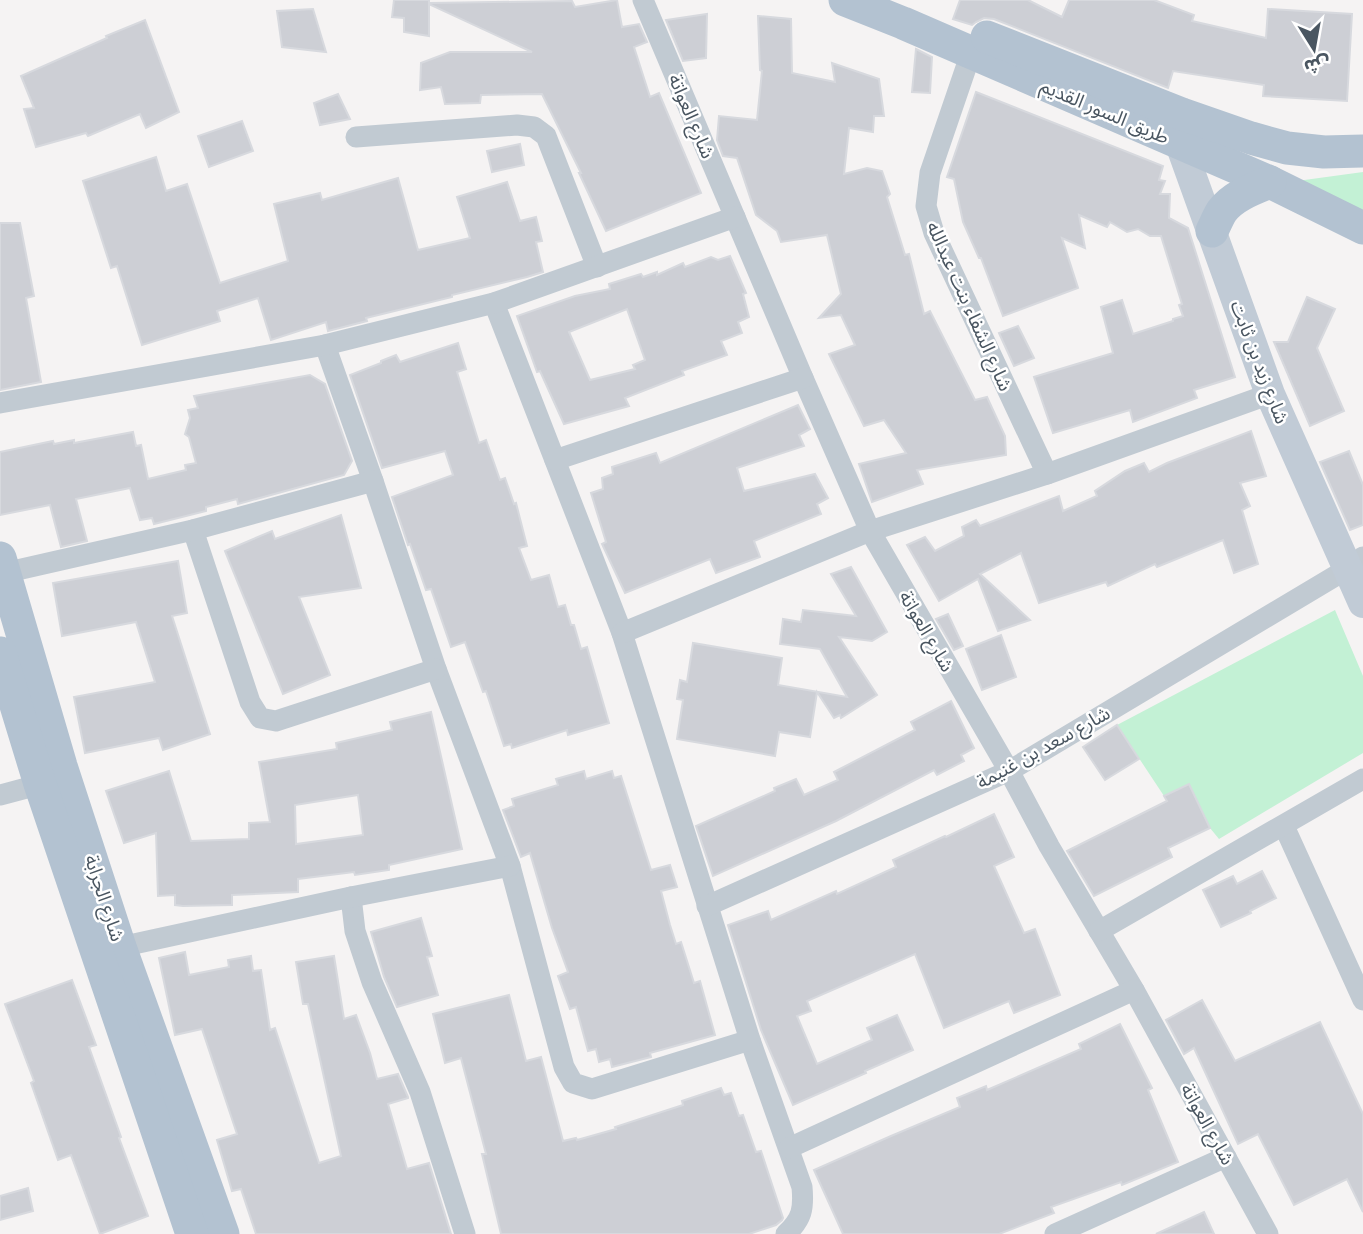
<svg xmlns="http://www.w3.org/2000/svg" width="1363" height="1234" font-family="Mulish,'Noto Sans Arabic',sans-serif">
	<rect width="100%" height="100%" fill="#f5f3f3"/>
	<g fill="#c3f1d5">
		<polygon points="1363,172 1363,214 1297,181"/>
		<polygon points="1335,610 1363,676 1363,753 1219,839 1210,828 1189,785 1164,796 1117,725"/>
	</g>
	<g fill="#cdcfd5" stroke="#d7d9de" stroke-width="2" fill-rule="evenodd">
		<polygon points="394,0 429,0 429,3 572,1 575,7 617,0 622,27 639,24 647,42 634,47 650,97 659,93 701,193 606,231 579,173 581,173 542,94 481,95 480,103 445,104 441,87 420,90 421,63 450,52 532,52 429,4 429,36 404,32 404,18 392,17"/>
		<polygon points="960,0 1028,0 1062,17 1069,0 1154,0 1194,15 1192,21 1266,38 1268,9 1352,14 1347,101 1263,96 1264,85 1173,71 1168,88 994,19 984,18 976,22 972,25 953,19"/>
		<polygon points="313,9 326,52 282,47 277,11"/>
		<polygon points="707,14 706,58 683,61 666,20"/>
		<polygon points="758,16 791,19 792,73 835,82 832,63 879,79 884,116 874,116 873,132 849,128 844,174 867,168 882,171 890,194 887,197 905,255 909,254 924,314 930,311 975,400 987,397 1005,436 1006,455 917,470 923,484 872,502 859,464 906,453 884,420 864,426 829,354 855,345 841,315 819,318 841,294 827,235 781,242 777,231 756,215 737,158 723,156 717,140 719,116 757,120 762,71 760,70"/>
		<polygon points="145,20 179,112 146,128 140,114 88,136 86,133 36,147 24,109 34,108 21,76 107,38 106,36"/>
		<polygon points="916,49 932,57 930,93 912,92"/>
		<polygon points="976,92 1163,166 1159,180 1165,181 1160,194 1170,194 1169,218 1188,228 1235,377 1194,390 1197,398 1133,422 1130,410 1053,433 1034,377 1113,353 1101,307 1122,300 1133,334 1173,321 1173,319 1183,316 1179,305 1182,304 1161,236 1150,236 1138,229 1127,232 1110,222 1107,227 1079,215 1085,248 1062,238 1078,288 1003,316 981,258 979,258 963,222 954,179 947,177"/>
		<polygon points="338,94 350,119 320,125 314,103"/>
		<polygon points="242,121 253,151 209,167 198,136"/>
		<polygon points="520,144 524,165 492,172 487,151"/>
		<polygon points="156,157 166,191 187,184 220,283 288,261 274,204 320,193 322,200 398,178 418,250 470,238 457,197 507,182 520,221 536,217 542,241 536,242 543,272 527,277 452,295 452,297 366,318 367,321 328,331 326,322 271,340 258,298 217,311 220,321 142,345 117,266 111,268 83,181"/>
		<polygon points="0,223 20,223 34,296 26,298 41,382 0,390"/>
		<path d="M 730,256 L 746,293 L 743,294 L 749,317 L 738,322 L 742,333 L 721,341 L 727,355 L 682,371 L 684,375 L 625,398 L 629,406 L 564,424 L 540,371 L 537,372 L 517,316 L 575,296 L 610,289 L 609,284 L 641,274 L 643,277 L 657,272 L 657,275 L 683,263 L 685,267 L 711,257 L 718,260 ZM 627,309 L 645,360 L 633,365 L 635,369 L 590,380 L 569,332 Z"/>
		<polygon points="1307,297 1335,309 1317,348 1344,411 1310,426 1274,342 1288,342"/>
		<polygon points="1018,326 1034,358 1014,366 999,333"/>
		<polygon points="458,343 466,369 457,372 479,443 486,440 500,480 505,478 514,504 516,503 527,546 519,548 531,580 549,575 558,607 565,605 571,625 574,625 581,649 587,647 609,723 568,735 567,730 512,748 511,744 504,746 486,691 483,692 465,642 451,647 431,589 426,590 410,544 408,545 392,497 453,475 445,451 382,468 350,375 381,363 381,361 396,355 400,362"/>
		<polygon points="310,375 325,384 352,461 344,475 238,504 237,499 206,507 206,511 154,524 152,518 140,520 130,488 76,499 87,541 61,547 50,505 0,515 0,452 53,441 54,444 74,440 74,443 133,432 136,446 141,445 148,479 186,470 185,465 196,463 189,437 185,434 190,418 188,410 198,408 194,396"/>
		<polygon points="798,405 810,429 799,435 804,446 737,468 744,491 815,474 828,498 817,504 821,514 754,541 760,557 716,573 710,559 625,593 602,544 606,542 591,493 603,489 602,478 613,474 612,467 656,453 660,463"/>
		<polygon points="1251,431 1266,476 1240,483 1250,506 1242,510 1258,564 1234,573 1223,540 1157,567 1155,564 1108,586 1106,582 1039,603 1021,553 980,574 1030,620 998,631 978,579 939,601 907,545 925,537 935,551 964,536 962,527 976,520 980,526 1059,496 1063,511 1097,496 1095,491 1125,471 1144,463 1149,472 1167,463"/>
		<polygon points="1349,451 1363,485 1363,525 1350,530 1320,462"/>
		<polygon points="341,515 361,588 299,597 330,675 283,694 225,551 272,531 275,539"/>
		<polygon points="178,561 187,613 172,616 210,734 163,750 159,738 85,753 74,697 155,682 136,622 62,636 53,583"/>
		<polygon points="851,567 887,632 872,641 839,637 877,695 841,718 840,715 834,718 817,692 810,737 779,732 775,756 677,739 683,700 677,699 680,680 687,682 693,643 782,658 778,685 847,697 820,649 780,644 783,619 801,622 803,610 856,616 831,574"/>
		<polygon points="948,614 963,646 954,650 936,619"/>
		<polygon points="1001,635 1016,677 982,690 966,649"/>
		<polygon points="951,701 974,748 961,755 964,761 937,775 934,770 836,821 713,876 696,826 775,791 774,788 796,779 804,795 838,780 834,772 915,730 911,722"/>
		<path d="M 431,712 L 462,849 L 389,865 L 389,870 L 355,875 L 354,872 L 298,879 L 298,892 L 232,895 L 232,905 L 183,906 L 175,905 L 175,895 L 158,896 L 156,833 L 124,843 L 106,791 L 169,771 L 191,841 L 249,839 L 249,823 L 270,822 L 259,762 L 337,749 L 336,743 L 392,730 L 390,722 ZM 358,795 L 363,835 L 296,844 L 295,805 Z"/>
		<polygon points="1117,725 1139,759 1105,780 1083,747"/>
		<polygon points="584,771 586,779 612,771 614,778 621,776 651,870 670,865 677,887 661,891 670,925 676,944 681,942 694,983 700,981 715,1035 650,1053 651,1057 612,1067 610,1059 599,1062 596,1049 588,1051 576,1007 570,1009 558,976 568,972 552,928 530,853 521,857 503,810 514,806 512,799 558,785 556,779"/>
		<polygon points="1189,784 1210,828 1168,848 1172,857 1094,896 1067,851 1167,801 1164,796"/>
		<polygon points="994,814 1014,857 994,866 1024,933 1035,929 1060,995 1014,1013 1009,1001 944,1028 915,954 807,1001 811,1011 797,1016 817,1064 872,1040 867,1028 897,1015 913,1050 865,1071 866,1073 793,1105 761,1030 728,925 768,911 771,920 836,891 837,894 896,867 893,860 945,836 946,837"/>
		<polygon points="1262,871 1276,898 1250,911 1251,913 1221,927 1203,890 1233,876 1237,884"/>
		<polygon points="421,918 432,956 427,957 438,995 397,1007 384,977 371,932"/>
		<polygon points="185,952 189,975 229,967 228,960 251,956 253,971 261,970 270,1030 275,1028 319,1163 341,1156 308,1004 303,1004 296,962 334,956 344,1019 356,1015 370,1053 377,1079 398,1074 408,1097 408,1098 388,1104 407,1169 429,1163 451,1234 256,1234 241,1189 232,1191 217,1140 237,1134 202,1029 175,1035 159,958"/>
		<polygon points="72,980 96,1045 89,1047 121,1137 119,1138 148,1216 100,1234 71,1155 58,1160 31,1083 34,1081 5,1004"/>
		<polygon points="509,995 526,1061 541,1057 563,1141 576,1138 577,1140 616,1129 615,1127 683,1105 682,1101 721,1088 724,1095 731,1093 739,1116 743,1115 756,1152 761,1151 783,1218 782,1220 776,1225 749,1234 501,1234 482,1154 486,1154 461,1058 445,1063 433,1014"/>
		<polygon points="1202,1000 1235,1061 1320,1022 1363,1114 1363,1212 1347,1179 1294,1205 1258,1134 1238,1144 1194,1048 1184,1054 1166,1020"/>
		<polygon points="1120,1024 1152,1088 1148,1090 1178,1162 1122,1185 1121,1182 1051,1207 1054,1213 999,1234 843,1234 814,1170 891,1136 960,1107 957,1098 986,1086 987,1090 1081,1049 1079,1044"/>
		<polygon points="28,1188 33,1211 0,1220 0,1196"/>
		<polygon points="1204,1212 1214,1234 1156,1234"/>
	</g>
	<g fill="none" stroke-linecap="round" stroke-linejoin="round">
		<g stroke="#c1cad2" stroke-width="21">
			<polyline points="643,0 803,378 870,531 1009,771 1049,846 1134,990 1268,1234"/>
			<polyline points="971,53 930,173 926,206 934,233 1047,474"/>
			<polyline points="356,137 517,125 534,127 546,136 597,267"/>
			<path d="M 494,303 L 622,633 L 750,1040 L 802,1187 C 804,1209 802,1219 786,1234"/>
			<polyline points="325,345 373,481 436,669 510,866 564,1067 573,1083 592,1089 750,1040"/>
			<polyline points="0,403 325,345 494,303 735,217"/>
			<polyline points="555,460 803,378"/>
			<polyline points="193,530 250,702 260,718 276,721 436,669"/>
			<polyline points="4,573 193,530 373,481"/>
			<polyline points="622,633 870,531 1047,474 1270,394"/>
			<polyline points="0,795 49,782"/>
			<polyline points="1284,826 1363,1000"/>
			<polyline points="351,897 355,931 372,982 420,1092 465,1234"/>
			<polyline points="707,906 1009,771 1347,569 1363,557"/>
			<polyline points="1099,931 1363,779"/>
			<polyline points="120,947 351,897 510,866"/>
			<polyline points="789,1148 1134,990"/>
			<polyline points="1055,1234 1226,1157"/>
		</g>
		<polyline stroke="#c1cbd6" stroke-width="30" points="1181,125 1180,144 1270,394 1363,603"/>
		<g stroke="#b3c2d1" stroke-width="33">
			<polyline points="845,0 903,23 1270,182 1363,228"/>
			<polyline points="987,37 1182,114 1251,138 1287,148 1324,152 1363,151"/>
			<path d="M 1212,231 C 1215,225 1218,217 1222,211 C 1233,196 1253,189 1270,182"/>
			<polyline points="0,558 61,766 120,947 223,1234"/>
			<polyline points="0,653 40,784 192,1234"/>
		</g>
	</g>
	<g text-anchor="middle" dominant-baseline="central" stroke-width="5" stroke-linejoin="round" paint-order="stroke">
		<g font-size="19" fill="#4a5661" stroke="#fff">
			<text transform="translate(1105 111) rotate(23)">طريق السور القديم</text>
			<text transform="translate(692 116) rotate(67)">شارع العواتة</text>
			<text transform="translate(970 306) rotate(66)">شارع الشفاء بنت عبدالله</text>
			<text transform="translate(1260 362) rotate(69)">شارع زيد بن ثابت</text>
			<text transform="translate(927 631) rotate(60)">شارع العواتة</text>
			<text transform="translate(1043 747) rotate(-29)">شارع سعد بن غنيمة</text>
			<text transform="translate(105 898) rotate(72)">شارع الجرابة</text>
			<text transform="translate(1208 1124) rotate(61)">شارع العواتة</text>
		</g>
	</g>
	<g transform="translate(1314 49) rotate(169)" stroke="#ffffff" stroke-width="5" paint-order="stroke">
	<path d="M0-5L12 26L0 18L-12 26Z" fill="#4a5661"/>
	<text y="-10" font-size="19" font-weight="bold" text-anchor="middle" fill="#4a5661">ش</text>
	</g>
</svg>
